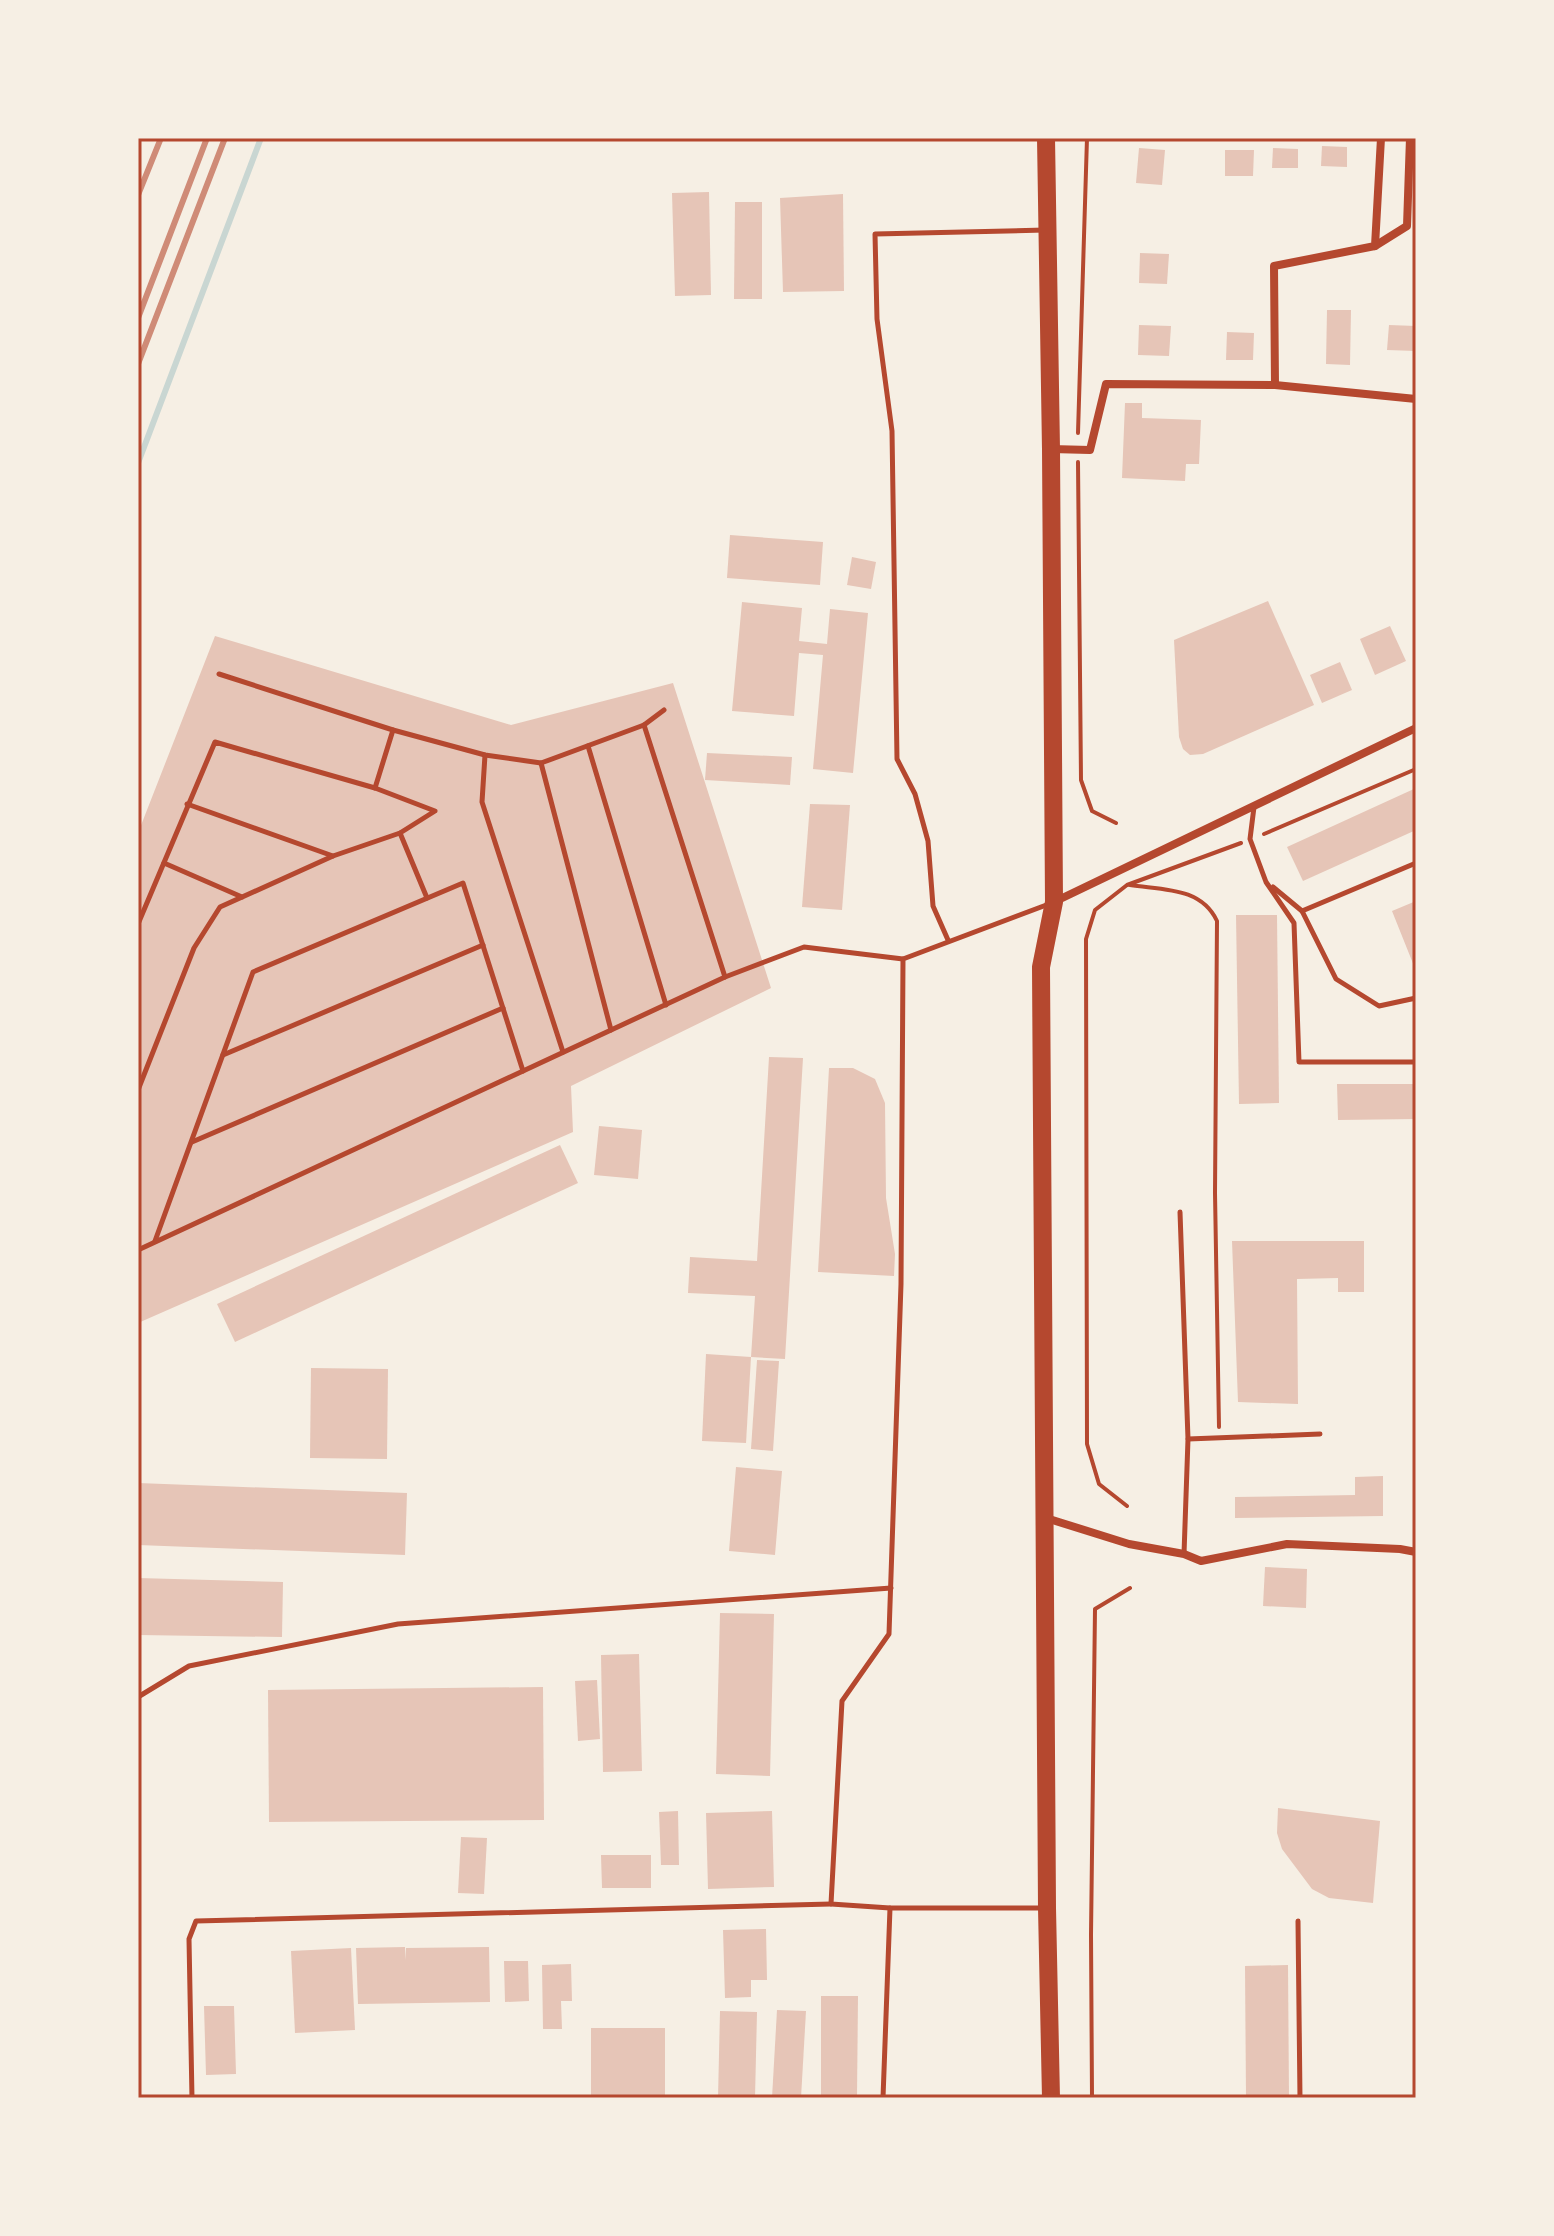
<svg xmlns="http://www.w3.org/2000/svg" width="1554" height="2236" font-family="Montserrat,sans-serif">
	<rect width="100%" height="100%" fill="#f6efe4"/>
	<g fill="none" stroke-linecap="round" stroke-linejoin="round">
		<polyline stroke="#c9d6d2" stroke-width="6" points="138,463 261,138"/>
	</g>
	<g fill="#e6c5b7">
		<polygon points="1322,146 1347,147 1347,167 1321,166"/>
		<polygon points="1139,148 1165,150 1162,185 1136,183"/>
		<polygon points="1273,148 1298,149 1298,168 1272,168"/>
		<polygon points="1225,150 1254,150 1253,176 1225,176"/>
		<polygon points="709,192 711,295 675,296 672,193"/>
		<polygon points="843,194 844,291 783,292 780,198"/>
		<polygon points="735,202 762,202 762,299 734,299"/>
		<polygon points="1140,253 1169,254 1167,284 1139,283"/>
		<polygon points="1327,310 1351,310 1350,365 1326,364"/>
		<polygon points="1139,325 1171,326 1169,356 1138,355"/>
		<polygon points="1389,325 1416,326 1416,351 1387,350"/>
		<polygon points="1227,332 1254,333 1253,360 1226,360"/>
		<polygon points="1125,403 1142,403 1142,418 1201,420 1199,464 1186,464 1185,481 1122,478"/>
		<polygon points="730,535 823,542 820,585 727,578"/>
		<polygon points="852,557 876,562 871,589 847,585"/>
		<polygon points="1268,601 1314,705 1203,754 1190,755 1183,749 1179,737 1174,640"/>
		<polygon points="742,602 802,608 799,641 827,644 830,609 868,613 853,773 813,769 823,655 799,653 794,716 732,711"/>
		<polygon points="1390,626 1406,661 1375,675 1360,639"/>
		<polygon points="215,636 511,725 673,683 771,988 571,1086 573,1132 138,1323 138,833"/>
		<polygon points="1340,662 1352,690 1322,703 1310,675"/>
		<polygon points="707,753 792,757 790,785 705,780"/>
		<polygon points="1416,788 1416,830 1303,881 1287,847"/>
		<polygon points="810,804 850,805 842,910 802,907"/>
		<polygon points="1416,901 1416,971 1392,911"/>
		<polygon points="1236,915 1277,915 1279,1103 1239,1104"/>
		<polygon points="769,1057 803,1058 785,1359 751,1357 755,1296 688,1293 690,1257 757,1261"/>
		<polygon points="829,1068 853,1068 875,1079 885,1103 886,1198 895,1254 894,1276 818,1272"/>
		<polygon points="1337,1084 1416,1084 1416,1119 1338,1120"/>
		<polygon points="599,1126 642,1130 638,1179 594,1175"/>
		<polygon points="560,1145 578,1183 235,1342 217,1304"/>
		<polygon points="1232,1241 1364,1241 1364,1292 1338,1292 1338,1278 1297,1279 1298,1404 1238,1402"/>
		<polygon points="706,1354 751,1357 746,1443 702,1441"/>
		<polygon points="757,1360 779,1361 773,1451 751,1449"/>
		<polygon points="311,1368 388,1369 387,1459 310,1458"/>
		<polygon points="736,1467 782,1471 775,1555 729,1551"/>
		<polygon points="1383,1476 1383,1516 1235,1518 1235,1497 1355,1495 1355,1477"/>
		<polygon points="138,1483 407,1493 405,1555 138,1545"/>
		<polygon points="1265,1567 1307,1569 1306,1608 1263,1606"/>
		<polygon points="138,1578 283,1582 282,1637 138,1635"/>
		<polygon points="720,1613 774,1614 770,1776 716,1774"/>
		<polygon points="639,1654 642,1771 603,1772 601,1655"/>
		<polygon points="597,1680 600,1739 578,1741 575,1681"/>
		<polygon points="543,1687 544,1820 269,1822 268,1690"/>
		<polygon points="1278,1808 1380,1821 1373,1903 1329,1898 1312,1889 1282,1849 1277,1833"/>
		<polygon points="678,1811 679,1865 661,1865 659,1812"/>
		<polygon points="772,1811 774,1887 708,1889 706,1813"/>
		<polygon points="461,1837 487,1838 484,1894 458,1893"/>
		<polygon points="601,1855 651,1855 651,1888 602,1888"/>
		<polygon points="766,1929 767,1980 751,1980 751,1997 725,1998 723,1930"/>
		<polygon points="405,1947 405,1960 406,1948 489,1947 490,2002 358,2004 356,1948"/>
		<polygon points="351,1948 355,2030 295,2033 291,1951"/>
		<polygon points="504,1961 528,1961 529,2001 505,2002"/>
		<polygon points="571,1964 572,2001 561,2001 562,2029 543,2029 542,1965"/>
		<polygon points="1288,1965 1289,2098 1246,2098 1245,1966"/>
		<polygon points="821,1996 858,1996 857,2098 821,2098"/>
		<polygon points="204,2006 234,2006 236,2074 206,2075"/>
		<polygon points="777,2010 806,2011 801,2098 772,2098"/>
		<polygon points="720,2011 757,2012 755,2098 718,2098"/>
		<rect x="591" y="2028" width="74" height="70"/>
	</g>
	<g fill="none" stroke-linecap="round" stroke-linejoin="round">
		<g stroke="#b5482f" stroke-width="4">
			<polyline points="1078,433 1087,138"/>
			<polyline points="1078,462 1081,780 1092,811 1116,823"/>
			<polyline points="1264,834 1416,769"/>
			<path d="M 1130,885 C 1163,890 1201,887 1217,921 L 1215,1193 L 1219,1427"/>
			<polyline points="1127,1506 1099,1484 1087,1444 1086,939 1095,910 1127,885 1241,843"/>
			<polyline points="1092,2098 1091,1935 1095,1609 1130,1588"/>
		</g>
		<g stroke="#b5482f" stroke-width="5">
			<polyline points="219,674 393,730 485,755 541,763 644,725 664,710"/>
			<polyline points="644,725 725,977"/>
			<polyline points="588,746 666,1005"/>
			<polyline points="485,755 482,802 563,1052"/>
			<polyline points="541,763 611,1030"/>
			<polyline points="375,788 393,730"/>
			<polyline points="187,804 333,856"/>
			<polyline points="1254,807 1250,839 1266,882 1294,923 1299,1062 1416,1062"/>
			<polyline points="400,833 427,898"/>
			<polyline points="164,863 242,897"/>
			<polyline points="1273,887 1302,911 1336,979 1379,1006 1416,998"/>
			<polyline points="1302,911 1416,863"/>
			<polyline points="138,924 215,742 375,788 435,811 400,833 333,856 220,907 194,948 138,1090"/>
			<polyline points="948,940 933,906 928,841 915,794 897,759 892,431 877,319 875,234 1045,230"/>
			<polyline points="223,1055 483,945"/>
			<polyline points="192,1142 503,1008"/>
			<polyline points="1180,1212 1188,1439 1184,1554"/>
			<polyline points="155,1241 253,972 463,883 523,1071"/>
			<polyline points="138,1250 725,977 804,947 903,959"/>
			<polyline points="1188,1439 1320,1434"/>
			<polyline points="138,1697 189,1666 398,1624 891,1588"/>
			<polyline points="1043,1908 890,1908 831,1904 842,1701 889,1634 901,1284 903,959 1049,904"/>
			<polyline points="1298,1921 1300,2098"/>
			<polyline points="192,2098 189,1939 196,1921 831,1904"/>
			<polyline points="883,2098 890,1908"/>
		</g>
		<g stroke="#b5482f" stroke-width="8">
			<polyline points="1375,246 1407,226 1410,138"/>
			<polyline points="1275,385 1274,266 1375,246 1381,138"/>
			<polyline points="1051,449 1090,450 1106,384 1275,385 1416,399"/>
			<polyline points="1056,901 1416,728"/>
			<polyline points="1046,1518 1129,1544 1184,1554 1201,1561 1287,1544 1400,1549 1416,1552"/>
		</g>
		<polyline stroke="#b5482f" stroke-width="18" points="1046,138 1051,449 1054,902 1041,967 1047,1908 1051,2098"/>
		<g stroke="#cf8b77" stroke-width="6">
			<polyline points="138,195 161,138"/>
			<polyline points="138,318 207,138"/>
			<polyline points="138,364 225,138"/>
		</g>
	</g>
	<rect width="1554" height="2236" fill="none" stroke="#f6efe4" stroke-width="280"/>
	<rect x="140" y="140" width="1274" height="1956" fill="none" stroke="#b5482f" stroke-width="3"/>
</svg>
